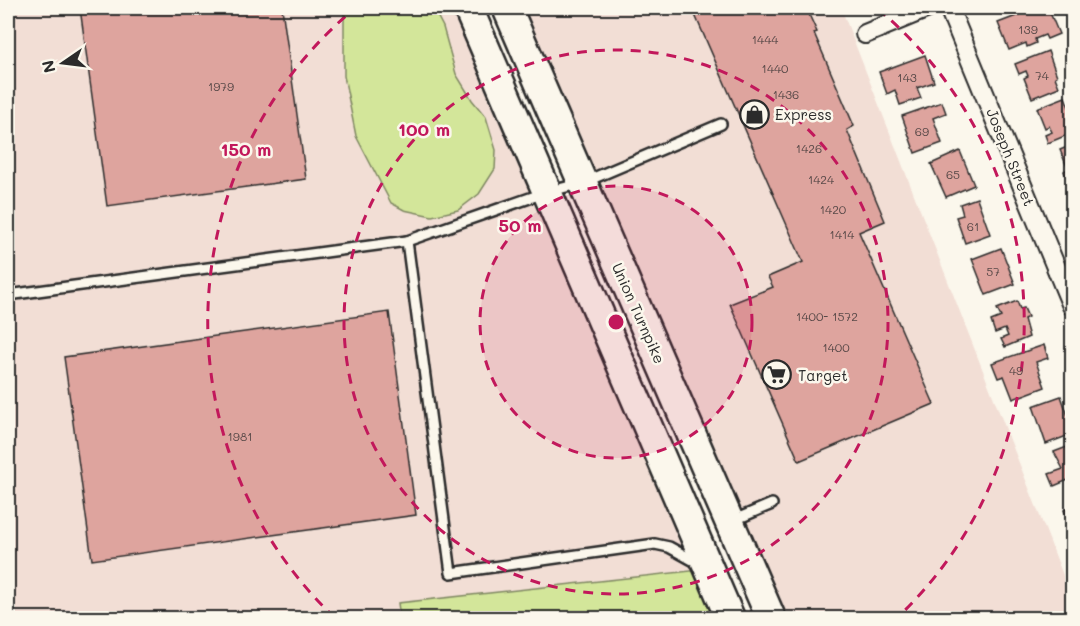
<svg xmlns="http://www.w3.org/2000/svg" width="1080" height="626" font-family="Mali,sans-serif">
	<rect width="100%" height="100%" fill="#fbf7ec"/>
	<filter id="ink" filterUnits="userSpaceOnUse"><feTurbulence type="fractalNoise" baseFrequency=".0167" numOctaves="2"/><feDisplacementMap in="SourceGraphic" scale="12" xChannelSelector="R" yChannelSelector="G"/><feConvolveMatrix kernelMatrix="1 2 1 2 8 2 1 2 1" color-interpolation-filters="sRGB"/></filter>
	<g filter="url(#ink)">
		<g fill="#f2ded5">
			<polygon points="8,8 468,8 709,569 398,603 400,618 8,618"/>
			<polygon points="507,8 841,8 1072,598 1072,618 771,618"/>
		</g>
		<g fill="#d3e69a" stroke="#7f8862" stroke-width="1.5">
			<polygon points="344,8 433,8 443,27 456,74 472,100 486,117 496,150 495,169 479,194 458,210 432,216 404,210 391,203 356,136 344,76"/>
			<polygon points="709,569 730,618 400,618 398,603"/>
		</g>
		<g fill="#dea49e" stroke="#2b2b2b" stroke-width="1.5">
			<polygon points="80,8 282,8 306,179 107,206"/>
			<polygon points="692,8 806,8 817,32 814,33 854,126 847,130 885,221 859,232 934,404 799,461 730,304 773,287 768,277 803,262"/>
			<polygon points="1037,8 1048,8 1059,34 1047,39 1045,35 1035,39 1036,43 1027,47 1026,43 1009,50 998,23"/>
			<polygon points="1064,8 1072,8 1072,14 1068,16"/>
			<polygon points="1048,51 1057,76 1055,77 1059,87 1032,98 1024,78 1028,76 1026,71 1019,74 1015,64"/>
			<polygon points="925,55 934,82 917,88 921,98 900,105 895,90 887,94 879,72"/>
			<polygon points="1065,97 1069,107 1072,106 1072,133 1048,143 1045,135 1052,132 1049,126 1045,128 1037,108"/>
			<polygon points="942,102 946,113 933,118 942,143 915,153 902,116"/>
			<polygon points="1072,145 1072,187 1070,187 1064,171 1068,169 1060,150"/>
			<polygon points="960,151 974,185 946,197 931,164"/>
			<polygon points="977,198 990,234 965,243 956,217 963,215 960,204"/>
			<polygon points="1001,248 1015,284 986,295 972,259"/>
			<polygon points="1017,301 1020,309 1024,308 1028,317 1024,319 1029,337 1005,347 1001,339 1008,336 1005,329 995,333 991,321 1001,317 997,309"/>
			<polygon points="389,312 416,515 92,560 64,357"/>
			<polygon points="1044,345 1048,358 1036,362 1045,387 1013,399 1004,376 998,378 992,363"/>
			<polygon points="1061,396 1072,427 1072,434 1046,444 1033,406"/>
			<polygon points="1072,445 1072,488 1068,480 1054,486 1049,474 1063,469 1054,452"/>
			<polygon points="1072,506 1072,529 1064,510"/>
		</g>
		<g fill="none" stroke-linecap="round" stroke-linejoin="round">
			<defs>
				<g id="service">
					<polyline points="407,241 451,573 655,544 669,547 698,563"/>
					<polyline points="8,295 407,241 547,192 582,183 721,124"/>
					<polyline points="732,521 772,504"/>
				</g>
				<g id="minor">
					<polyline points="949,8 1072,306"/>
					<polyline points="865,34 928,8"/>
				</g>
				<g id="primary">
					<polyline points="468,8 730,618"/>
					<polyline points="507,8 771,618"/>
				</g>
			</defs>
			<use href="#service" stroke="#2b2b2b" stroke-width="14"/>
			<use href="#minor" stroke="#2b2b2b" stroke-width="22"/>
			<use href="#primary" stroke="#2b2b2b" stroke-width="33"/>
			<use href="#service" stroke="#fbf7ec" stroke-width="9"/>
			<use href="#minor" stroke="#fbf7ec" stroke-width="18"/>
			<use href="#primary" stroke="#fbf7ec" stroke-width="28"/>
		</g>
	</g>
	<circle cx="616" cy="322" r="136" fill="#c2185b" fill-opacity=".12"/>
	<g fill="none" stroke="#c2185b" stroke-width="3" stroke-dasharray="10 8">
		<circle cx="616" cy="322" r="136"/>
		<circle cx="616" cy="322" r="272"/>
		<path d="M335 618A408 408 0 0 1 354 9M878 9A408 408 0 0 1 897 618"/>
	</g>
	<defs>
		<symbol id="shop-ring" viewBox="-11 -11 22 22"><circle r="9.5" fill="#fbf7ec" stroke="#2b2b2b" stroke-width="1.5"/><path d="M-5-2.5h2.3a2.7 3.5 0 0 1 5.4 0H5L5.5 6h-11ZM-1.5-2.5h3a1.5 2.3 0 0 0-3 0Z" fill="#2b2b2b"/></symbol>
		<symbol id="supermarket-ring" viewBox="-11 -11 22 22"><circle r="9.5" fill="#fbf7ec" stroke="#2b2b2b" stroke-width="1.5"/><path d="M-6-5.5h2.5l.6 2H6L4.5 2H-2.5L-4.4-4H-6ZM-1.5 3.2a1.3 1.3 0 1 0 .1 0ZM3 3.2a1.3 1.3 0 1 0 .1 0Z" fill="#2b2b2b"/></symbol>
	</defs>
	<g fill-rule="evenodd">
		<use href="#shop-ring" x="738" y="98" width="33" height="33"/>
		<use href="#supermarket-ring" x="760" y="358" width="33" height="33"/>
	</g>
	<g text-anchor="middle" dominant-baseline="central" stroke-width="5" stroke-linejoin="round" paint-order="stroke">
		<g font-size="12" fill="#584948">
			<text x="1028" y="29">139</text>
			<text x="765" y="39">1444</text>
			<text x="775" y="68">1440</text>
			<text x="1042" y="75">74</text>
			<text x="907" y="77">143</text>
			<text x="221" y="86">1979</text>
			<text x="786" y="94">1436</text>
			<text x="922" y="131">69</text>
			<text x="809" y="148">1426</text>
			<text x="953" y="174">65</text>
			<text x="821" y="179">1424</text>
			<text x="833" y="209">1420</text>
			<text x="973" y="226">61</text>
			<text x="842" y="234">1414</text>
			<text x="993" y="271">57</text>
			<text x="827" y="316">1400- 1572</text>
			<text x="836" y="347">1400</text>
			<text x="1016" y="370">49</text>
			<text x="240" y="436">1981</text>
		</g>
		<g font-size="15" fill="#2b2b2b" stroke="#fbf7ec" text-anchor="start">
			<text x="775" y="114">Express</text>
			<text x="798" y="375">Target</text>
		</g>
		<g font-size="15" fill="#2b2b2b" stroke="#fbf7ec">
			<text transform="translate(1011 157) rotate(68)">Joseph Street</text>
			<text transform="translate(639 313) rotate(66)">Union Turnpike</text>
		</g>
	</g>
	<circle cx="616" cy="322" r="9" fill="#c2185b" stroke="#fbf7ec" stroke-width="3"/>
	<g font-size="18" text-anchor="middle" font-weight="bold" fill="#c2185b" stroke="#fbf7ec" stroke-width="5" stroke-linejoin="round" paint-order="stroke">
		<text x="424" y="136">100 m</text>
		<text x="246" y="156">150 m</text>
		<text x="520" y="232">50 m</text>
	</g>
	<rect width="1080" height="626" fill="none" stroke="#fbf7ec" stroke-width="30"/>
	<rect x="15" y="15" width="1050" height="596" fill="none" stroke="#2b2b2b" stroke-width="2" filter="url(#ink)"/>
	<g transform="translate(63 63) rotate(256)" stroke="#fbf7ec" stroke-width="4.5" paint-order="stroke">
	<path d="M0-4.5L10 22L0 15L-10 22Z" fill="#2b2b2b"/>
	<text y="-9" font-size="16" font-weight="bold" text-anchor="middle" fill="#2b2b2b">N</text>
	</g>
</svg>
